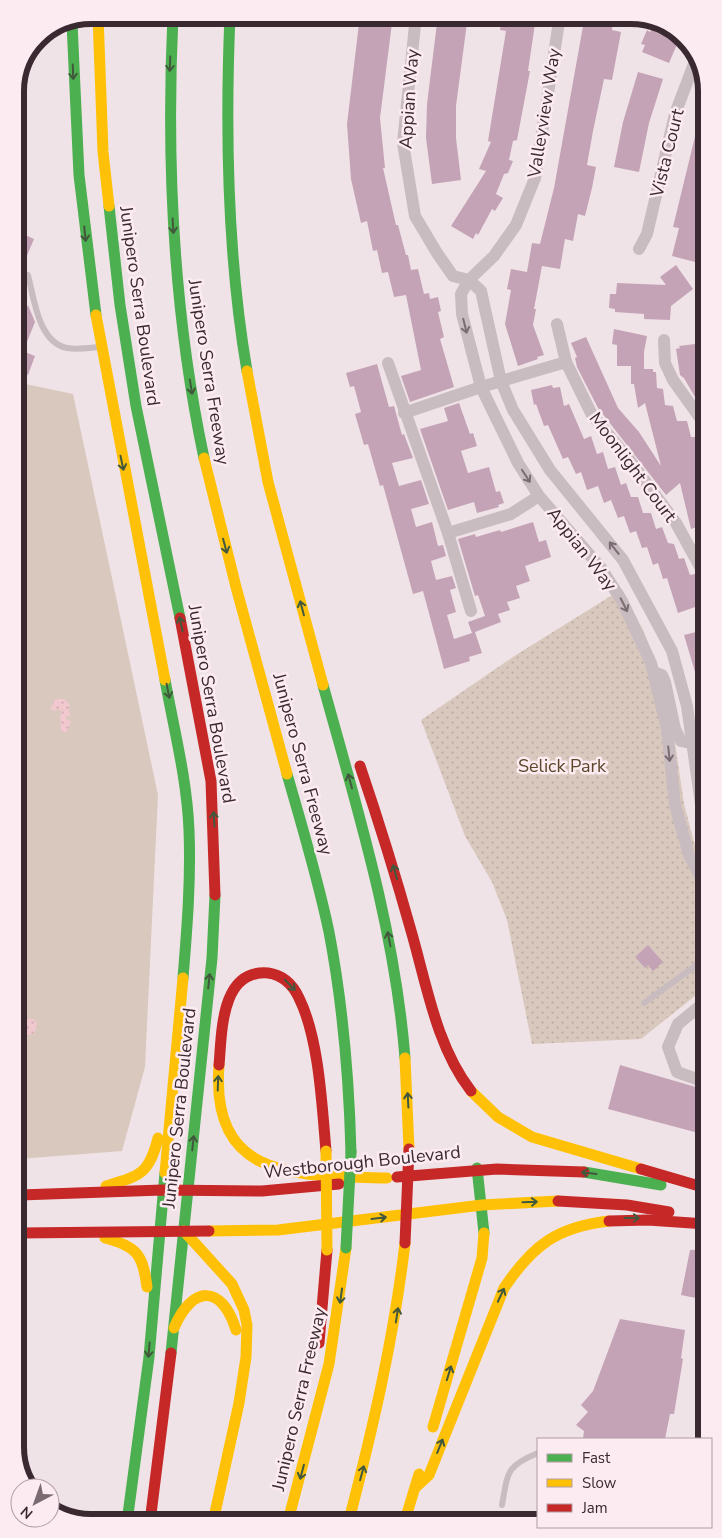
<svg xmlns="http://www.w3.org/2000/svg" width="722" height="1538" font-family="'Nunito Sans',sans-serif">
	<defs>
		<pattern id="sand-dots" width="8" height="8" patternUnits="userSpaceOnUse" patternTransform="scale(1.25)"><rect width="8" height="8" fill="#f2c8cf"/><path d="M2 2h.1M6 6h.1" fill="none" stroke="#d0acb2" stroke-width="1.8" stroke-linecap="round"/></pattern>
		<pattern id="park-dots" width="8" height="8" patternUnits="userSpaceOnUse" patternTransform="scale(1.25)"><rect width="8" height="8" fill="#d9c8bd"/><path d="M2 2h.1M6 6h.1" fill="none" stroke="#bbaca3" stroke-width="1.8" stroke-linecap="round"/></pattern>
	</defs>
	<rect width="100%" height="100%" fill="#f0e3e7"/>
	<polygon fill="#d9c8bd" points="16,382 73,394 158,795 145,1067 122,1151 19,1159"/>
	<g fill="url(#sand-dots)">
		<polygon points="58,699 64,699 70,705 68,709 71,716 65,717 71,722 66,733 61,730 60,716 62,712 59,709 55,711 50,709 54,701"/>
		<polygon points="27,1018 33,1019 37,1023 34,1034 25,1035 26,1041 19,1050 19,1023"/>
	</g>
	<polygon fill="url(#park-dots)" points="622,589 644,632 657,666 672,722 684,804 694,842 705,863 705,988 641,1039 532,1044 507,920 492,882 465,836 421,720 516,655"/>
	<g fill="#c5a3b6">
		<polygon points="360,15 393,15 380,118 385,168 383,168 396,225 398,225 406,255 408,255 411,270 418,269 424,294 429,293 430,299 438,297 441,311 438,312 444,337 440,339 454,387 410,402 401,376 421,370 406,295 394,297 388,272 382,273 377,250 373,251 367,221 361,223 351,179 347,124"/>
		<polygon points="438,15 468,15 456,106 456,138 461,180 432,184 426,138 427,104"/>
		<polygon points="502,15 536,17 528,71 530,71 517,140 513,141 509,160 513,161 508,173 504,174 496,194 503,198 495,211 492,209 478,235 476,233 473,239 451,226 486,171 479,169 491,142 488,141 506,31 500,30"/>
		<polygon points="585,15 614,15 612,30 621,32 612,80 604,79 593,131 587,165 596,167 592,188 585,216 578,214 573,241 565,239 560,269 542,266 534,309 536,309 533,325 544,355 537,357 538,359 518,366 505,324 511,290 507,289 511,269 527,272 532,243 540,244 554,188"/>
		<polygon points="655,22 677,31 681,35 669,63 642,52 645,45 641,44 647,30 650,32"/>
		<polygon points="638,72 663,79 649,123 639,172 614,167 623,122"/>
		<polygon points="699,120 702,120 702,249 699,263 672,256 679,228 673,227"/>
		<polygon points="16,231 34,239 26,258 16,253"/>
		<polygon points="676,265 693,289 671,306 670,320 644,319 644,314 615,312 615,309 609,308 610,294 616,294 617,283 666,285 660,277"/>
		<polygon points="28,305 35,322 16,369 16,335"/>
		<polygon points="614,329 647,336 644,352 644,369 653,369 653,372 656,372 657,388 663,389 665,405 673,406 677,421 687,421 691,437 703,437 703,446 699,447 703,462 703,525 691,529 680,483 666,495 598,408 577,367 575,358 577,357 571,343 586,337 618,408 639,432 661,466 645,403 638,408 634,384 631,384 631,366 617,366 617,345 612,344"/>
		<polygon points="695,344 701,378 703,378 703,395 695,397 684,378 680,375 676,349 680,348 679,346"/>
		<polygon points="25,352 35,356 28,375 18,371"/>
		<polygon points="377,364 389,407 394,406 402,435 404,434 413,458 392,463 399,486 421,480 429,504 411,509 416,527 432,522 438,546 443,545 446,556 431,561 436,580 452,576 456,588 450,590 456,612 447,615 454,639 472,633 468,622 485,616 478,595 475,596 458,539 475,534 476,537 500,530 501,532 533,522 539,542 546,540 551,557 525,566 530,581 516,586 520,598 507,602 510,610 498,614 501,622 475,632 482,653 469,657 470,661 444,669 423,591 413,594 383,485 380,486 368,444 364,445 355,414 361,412 354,386 350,387 346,373"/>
		<polygon points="552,385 553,388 560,387 564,406 569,404 584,439 591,436 597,454 603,452 608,469 615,467 621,485 626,483 631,497 638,497 643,513 651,513 656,529 662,527 668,543 674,544 679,559 684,558 690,575 695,574 704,604 678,613 667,578 663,579 658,563 653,565 647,547 642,548 636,531 630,533 624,516 618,518 611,500 604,503 598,486 587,490 581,472 576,474 568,457 563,459 548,425 544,426 536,404 534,405 531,390"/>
		<polygon points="459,403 470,434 473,433 477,446 461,451 468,473 489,467 496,492 500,491 504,503 498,505 499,507 477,513 474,502 448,510 420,429 448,421 444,408"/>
		<polygon points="704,630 704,692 701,692 684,635"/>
		<polygon points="648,945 663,962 653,971 648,965 645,968 635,957"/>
		<polygon points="620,1065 706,1090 706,1135 608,1109"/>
		<polygon points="706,1249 706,1300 681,1295 690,1250"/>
		<polygon points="620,1319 685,1330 681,1358 683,1359 674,1414 670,1414 665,1439 583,1439 584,1431 576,1425 588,1412 581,1405 593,1391"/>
	</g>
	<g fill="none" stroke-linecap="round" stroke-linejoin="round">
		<g stroke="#c9bcc1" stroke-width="6">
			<path d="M 28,275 C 34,298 38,342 67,348 C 77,350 89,348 99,347"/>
			<polyline points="644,1003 705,959"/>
			<path d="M 502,1505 C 508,1472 506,1466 538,1453"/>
		</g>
		<g stroke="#c9bcc1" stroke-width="12">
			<polyline points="416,15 403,143 415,216 437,253 453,276 469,280 481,291 501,381 513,410 550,470 623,560 672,651 687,706 704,826"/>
			<polyline points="560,15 535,178 516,225 494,256 469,280 461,294 462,314 481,387 518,463 539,496 601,568 622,601 651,663 667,729 675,805 689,855 705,885"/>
			<polyline points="639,249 647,234 675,114 697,56"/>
			<polyline points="557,324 566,362 592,415 628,458 676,523 703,572"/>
			<polyline points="664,340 665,363 673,380 703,422"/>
			<polyline points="388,363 448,533 471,611"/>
			<polyline points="404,413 481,387 566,362"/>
			<polyline points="448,533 511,514 539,496"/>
			<polyline points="654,672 662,675 665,682 675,729 681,741 704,746"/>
			<polyline points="705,1002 678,1024 668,1047 677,1072 705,1082"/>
		</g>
		<g stroke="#4caf50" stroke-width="11">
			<path d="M 173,15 C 166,164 173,312 204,458"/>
			<path d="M 230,15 C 225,134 227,254 247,371"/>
			<polyline points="72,23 79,175 96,315"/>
			<polyline points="109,206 120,305 136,406 180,618"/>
			<path d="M 165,680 C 174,729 187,780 189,830 C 191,880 187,929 183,978"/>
			<path d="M 323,685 C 357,808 395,930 405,1058"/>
			<path d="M 287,774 C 302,826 318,879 329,932 C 343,1005 349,1078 351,1152"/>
			<polyline points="477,1168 484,1233"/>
			<polyline points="584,1172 661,1185"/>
			<polyline points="171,1353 212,958 215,895"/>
			<polyline points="127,1522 149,1357 165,1173"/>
		</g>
		<g stroke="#ffc107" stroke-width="11">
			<polyline points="98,15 103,152 109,206"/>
			<polyline points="96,315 165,680"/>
			<polyline points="247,371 268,482 323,685"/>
			<polyline points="204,458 236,587 287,774"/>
			<polyline points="405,1058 409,1149"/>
			<path d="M 219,1065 C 210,1183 301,1175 387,1178"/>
			<polyline points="471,1091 498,1117 532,1137 641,1169"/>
			<polyline points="165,1173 183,978"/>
			<path d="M 106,1186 C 140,1176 149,1174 158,1138"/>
			<polyline points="184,1231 232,1284 244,1310 247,1325 246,1357 239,1403 213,1522"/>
			<polyline points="209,1231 278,1230 482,1205 558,1201"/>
			<path d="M 105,1238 C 137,1246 143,1255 147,1287"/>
			<path d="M 174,1328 C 192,1285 222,1284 236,1330"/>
			<polyline points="433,1427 482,1258 484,1233"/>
			<path d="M 416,1487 L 429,1475 L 504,1288 C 533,1245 557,1227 609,1221"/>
			<path d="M 349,1520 C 373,1428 394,1337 405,1243"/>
			<polyline points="405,1520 419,1474"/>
			<polyline points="288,1521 329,1364 346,1248"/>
		</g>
		<g stroke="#c62828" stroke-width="11">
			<polyline points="180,618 211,781 215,895"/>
			<path d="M 360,766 C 379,822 396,877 412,934 C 427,987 437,1047 471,1091"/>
			<path d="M 219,1065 C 222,1034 220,969 268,973 C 283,975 293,985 299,998 C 319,1038 322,1106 326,1151"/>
			<polyline points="641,1169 706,1188"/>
			<polyline points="397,1177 497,1169 584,1172"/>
			<polyline points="20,1195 162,1190 262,1191 339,1184"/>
			<polyline points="558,1201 627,1205 669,1212"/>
			<polyline points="609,1221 648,1220 706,1224"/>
			<polyline points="20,1233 209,1231"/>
			<polyline points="319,1343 327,1250"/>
			<polyline points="150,1522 171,1353"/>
		</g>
		<polyline stroke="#4caf50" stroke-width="11" points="346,1248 351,1152"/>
		<polyline stroke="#ffc107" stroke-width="11" points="326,1151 327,1250"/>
		<polyline stroke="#c62828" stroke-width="11" points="405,1243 409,1149"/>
	</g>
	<defs><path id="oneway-shaft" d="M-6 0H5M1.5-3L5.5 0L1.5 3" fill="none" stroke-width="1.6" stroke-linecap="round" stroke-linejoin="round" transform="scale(1.25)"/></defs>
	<g stroke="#41583c">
		<use href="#oneway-shaft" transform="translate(170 64) rotate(92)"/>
		<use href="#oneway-shaft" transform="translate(73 72) rotate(88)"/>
		<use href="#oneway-shaft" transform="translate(173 226) rotate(87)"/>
		<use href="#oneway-shaft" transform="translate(85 234) rotate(84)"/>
		<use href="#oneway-shaft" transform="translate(191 387) rotate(81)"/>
		<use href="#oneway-shaft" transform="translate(122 463) rotate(78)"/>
		<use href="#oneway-shaft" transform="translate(225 546) rotate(75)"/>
		<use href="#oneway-shaft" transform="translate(302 608) rotate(-105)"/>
		<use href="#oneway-shaft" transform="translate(181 624) rotate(-102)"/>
		<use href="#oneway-shaft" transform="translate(168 691) rotate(79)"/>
		<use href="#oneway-shaft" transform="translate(350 781) rotate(-105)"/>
		<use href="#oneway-shaft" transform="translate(214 819) rotate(-94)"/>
		<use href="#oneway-shaft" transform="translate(395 872) rotate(-106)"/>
		<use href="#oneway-shaft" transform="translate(389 939) rotate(-101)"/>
		<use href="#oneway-shaft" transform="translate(209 981) rotate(-84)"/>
		<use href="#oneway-shaft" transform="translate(290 985) rotate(46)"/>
		<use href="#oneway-shaft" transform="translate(218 1083) rotate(-88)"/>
		<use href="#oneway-shaft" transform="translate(408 1100) rotate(-93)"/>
		<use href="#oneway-shaft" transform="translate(193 1143) rotate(-84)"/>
		<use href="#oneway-shaft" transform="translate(589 1173) rotate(-173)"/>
		<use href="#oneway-shaft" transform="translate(530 1202) rotate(-2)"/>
		<use href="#oneway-shaft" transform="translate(379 1218) rotate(-7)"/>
		<use href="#oneway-shaft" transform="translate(632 1218)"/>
		<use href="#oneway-shaft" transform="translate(501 1295) rotate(-65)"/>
		<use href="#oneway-shaft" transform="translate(341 1296) rotate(98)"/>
		<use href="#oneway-shaft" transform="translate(397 1315) rotate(-81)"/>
		<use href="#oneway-shaft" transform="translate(149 1350) rotate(95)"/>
		<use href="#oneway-shaft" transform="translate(449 1373) rotate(-73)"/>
		<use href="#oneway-shaft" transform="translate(440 1446) rotate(-68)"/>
		<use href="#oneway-shaft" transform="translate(302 1472) rotate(105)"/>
		<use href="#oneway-shaft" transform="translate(362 1473) rotate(-75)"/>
	</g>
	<g stroke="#7b6b72">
		<use href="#oneway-shaft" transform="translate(465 326) rotate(76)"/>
		<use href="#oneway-shaft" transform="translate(526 476) rotate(57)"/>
		<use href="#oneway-shaft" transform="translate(614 548) rotate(-128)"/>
		<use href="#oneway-shaft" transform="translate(624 605) rotate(63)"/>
		<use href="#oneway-shaft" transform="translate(669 754) rotate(84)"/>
	</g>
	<g text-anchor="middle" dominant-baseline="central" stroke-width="5" stroke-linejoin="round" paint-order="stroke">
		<g font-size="18" fill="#3b2932" stroke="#fcebf0">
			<text transform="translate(409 99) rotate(-86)">Appian Way</text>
			<text transform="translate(544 113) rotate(-81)">Valleyview Way</text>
			<text transform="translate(667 153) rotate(-76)">Vista Court</text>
			<text transform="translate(140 306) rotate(82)">Junipero Serra Boulevard</text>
			<text transform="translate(209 372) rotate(81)">Junipero Serra Freeway</text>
			<text transform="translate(633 467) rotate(53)">Moonlight Court</text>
			<text transform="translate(582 549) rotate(52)">Appian Way</text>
			<text transform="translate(212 704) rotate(80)">Junipero Serra Boulevard</text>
			<text transform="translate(303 764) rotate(75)">Junipero Serra Freeway</text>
			<text transform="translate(179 1108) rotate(-84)">Junipero Serra Boulevard</text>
			<text transform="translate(362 1162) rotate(-6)">Westborough Boulevard</text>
			<text transform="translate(299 1399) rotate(-77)">Junipero Serra Freeway</text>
		</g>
		<g font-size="18" fill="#5c4529" stroke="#fcebf0">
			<text x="562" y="766">Selick Park</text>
		</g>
	</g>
	<path d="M0 0H722V1538H0ZM91 24H631A67 67 0 0 1 698 91V1447A67 67 0 0 1 631 1514H91A67 67 0 0 1 24 1447V91A67 67 0 0 1 91 24Z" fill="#fcebf0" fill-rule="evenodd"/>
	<path fill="none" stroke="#3b2932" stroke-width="6" d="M91 24H631A67 67 0 0 1 698 91V1447A67 67 0 0 1 631 1514H91A67 67 0 0 1 24 1447V91A67 67 0 0 1 91 24Z"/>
	<rect x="537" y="1438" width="175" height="90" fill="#fcebf0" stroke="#af9da4"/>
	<rect x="547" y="1454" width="25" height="8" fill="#4caf50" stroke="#af9da4"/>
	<text x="582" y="1463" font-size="15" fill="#3b2932">Fast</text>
	<rect x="547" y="1479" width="25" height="8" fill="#ffc107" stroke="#af9da4"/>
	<text x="582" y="1488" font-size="15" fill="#3b2932">Slow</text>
	<rect x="547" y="1504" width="25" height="8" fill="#c62828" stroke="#af9da4"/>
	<text x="582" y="1513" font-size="15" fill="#3b2932">Jam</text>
	<g transform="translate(35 1503) rotate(221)"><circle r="24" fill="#fcebf0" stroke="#af9da4"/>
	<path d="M0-4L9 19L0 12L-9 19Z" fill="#7a6a71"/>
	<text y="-8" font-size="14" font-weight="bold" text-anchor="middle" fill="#3b2932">N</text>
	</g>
</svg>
